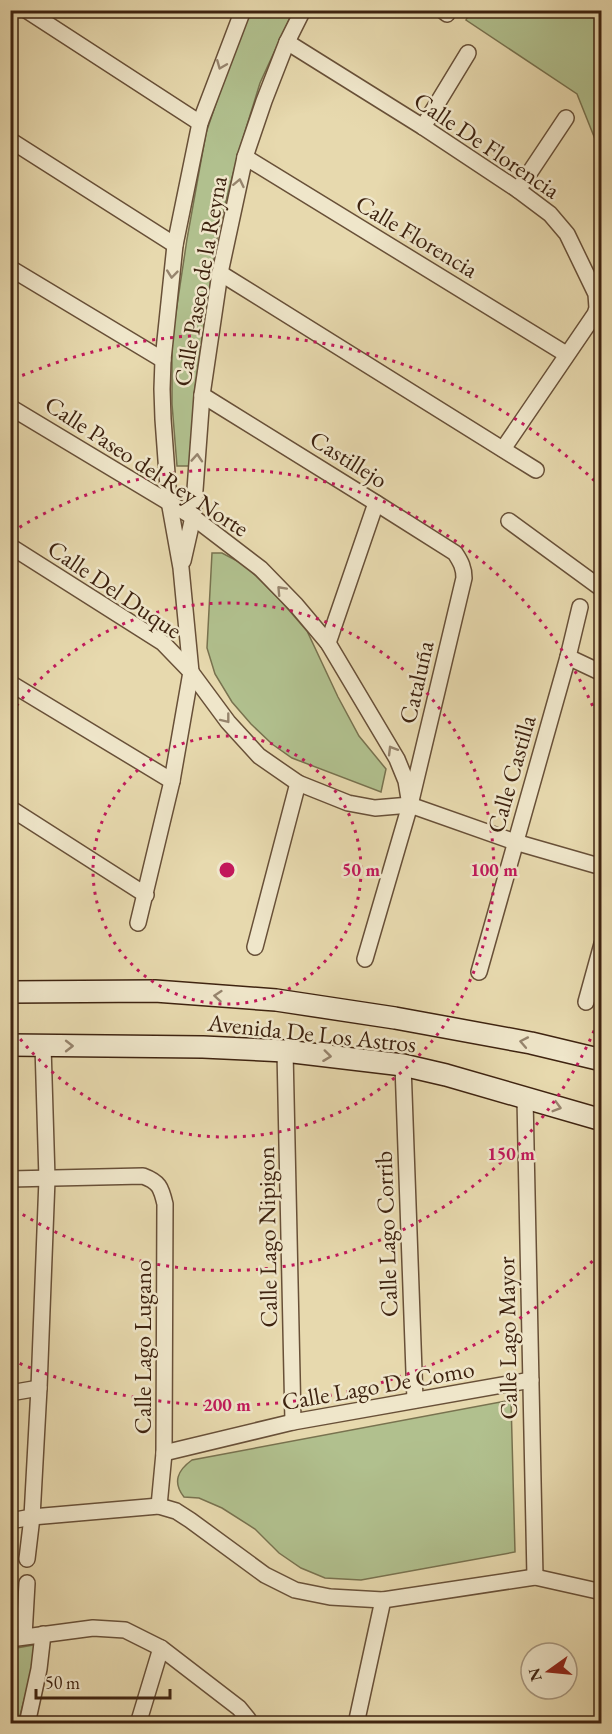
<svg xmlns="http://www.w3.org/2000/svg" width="612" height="1734" font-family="'EB Garamond',serif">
	<rect width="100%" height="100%" fill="#e7d9ae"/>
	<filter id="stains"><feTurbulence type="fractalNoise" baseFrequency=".00333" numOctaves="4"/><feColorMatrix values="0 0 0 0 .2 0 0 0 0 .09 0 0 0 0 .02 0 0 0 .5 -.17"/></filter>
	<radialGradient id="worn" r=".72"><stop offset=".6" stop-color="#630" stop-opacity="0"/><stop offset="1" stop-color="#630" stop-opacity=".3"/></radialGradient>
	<g fill="#b1c08e" stroke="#78724f" stroke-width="1.5">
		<polygon points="249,11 293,11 260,83 239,151 218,232 194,395 193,466 177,466 172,404 172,339 187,239 206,133 244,21"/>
		<polygon points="471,11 589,11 601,18 601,154 577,94 466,20"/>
		<polygon points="212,553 222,553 245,565 281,601 307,631 338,697 359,736 386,769 381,792 292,758 272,744 251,724 232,702 215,674 207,648"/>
		<path d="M 511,1400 L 515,1552 L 361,1580 L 325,1578 L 301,1568 L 279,1553 L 255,1529 L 222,1508 L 199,1498 L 184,1497 C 172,1482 178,1470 192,1460 Z"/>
		<polygon points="39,1644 18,1723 11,1724 11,1649"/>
	</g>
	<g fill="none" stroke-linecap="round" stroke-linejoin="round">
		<defs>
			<g id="minor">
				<polyline points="26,10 200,123"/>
				<polyline points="442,10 447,14"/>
				<polyline points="287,42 423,127 518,190 550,214 567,234 596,294 597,308 595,314 503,449"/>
				<polyline points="423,127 468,53"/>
				<polyline points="10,140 175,245"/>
				<polyline points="245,157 566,354"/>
				<polyline points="518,190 566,118"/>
				<polyline points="10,268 163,360"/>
				<polyline points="220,273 536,470"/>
				<path d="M 202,395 L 376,503 L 455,553 C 461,562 464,568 464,578 L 410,805 L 365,959"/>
				<polyline points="10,407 193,517 261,569 296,605 328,643 397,759 406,781 409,799"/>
				<polyline points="509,521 602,589"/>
				<polyline points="10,546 163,643 191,672 228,722 259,756 298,783 348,803 375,808 410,805 515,842 602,867"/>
				<polyline points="183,561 193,517 202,395 220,273 245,157 264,101 287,42 303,10"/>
				<polyline points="328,643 376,503"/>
				<polyline points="568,657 602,673"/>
				<polyline points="10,683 172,781"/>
				<polyline points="10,808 146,895"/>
				<polyline points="138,923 172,781 191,672 181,568 169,501 163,419 162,389 163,360 175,245 200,123 243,10"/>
				<polyline points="255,947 298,783"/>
				<polyline points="479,972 568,657 580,607"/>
				<polyline points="586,1002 602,944"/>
				<polyline points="285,1051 293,1422"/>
				<polyline points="403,1065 415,1400"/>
				<polyline points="525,1098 535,1577"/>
				<path d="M 10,1179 L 143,1176 C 159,1182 161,1187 165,1204 L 164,1453 L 159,1506"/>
				<polyline points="10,1393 39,1388"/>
				<polyline points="164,1453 293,1422 531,1380"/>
				<polyline points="10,1521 32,1517 159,1506 176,1511 190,1520 265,1575 295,1590 330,1597 383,1600 535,1577 602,1592"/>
				<polyline points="27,1559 32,1517 39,1388 47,1179 43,1046"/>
				<polyline points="24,1636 27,1583"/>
				<polyline points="10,1639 93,1628 125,1630 161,1648 239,1708 248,1719 249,1724"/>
				<polyline points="27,1724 39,1669 43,1634"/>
				<polyline points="138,1724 161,1648"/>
				<polyline points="356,1724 383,1600"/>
			</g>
			<g id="secondary">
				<polyline points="10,992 155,991 276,1000 395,1018 531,1043 602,1060"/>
				<polyline points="10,1045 203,1047 285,1051 403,1065 446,1075 602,1120"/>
			</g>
		</defs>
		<use href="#minor" stroke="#685038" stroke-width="18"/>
		<use href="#secondary" stroke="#3e2310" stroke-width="24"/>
		<use href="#minor" stroke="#efe6ca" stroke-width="15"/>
		<use href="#secondary" stroke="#efe6ca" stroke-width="21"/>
	</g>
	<defs><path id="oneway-chevron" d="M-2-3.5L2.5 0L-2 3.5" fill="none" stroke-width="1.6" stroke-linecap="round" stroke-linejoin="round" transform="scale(1.5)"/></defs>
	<g stroke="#96846d">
		<use href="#oneway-chevron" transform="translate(221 65) rotate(112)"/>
		<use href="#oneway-chevron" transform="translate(239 183) rotate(-78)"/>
		<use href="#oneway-chevron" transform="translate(172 274) rotate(96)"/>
		<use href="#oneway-chevron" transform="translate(197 458) rotate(-86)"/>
		<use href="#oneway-chevron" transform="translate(281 590) rotate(-133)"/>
		<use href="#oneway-chevron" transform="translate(226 719) rotate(52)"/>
		<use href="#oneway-chevron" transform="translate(392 750) rotate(-121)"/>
		<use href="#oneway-chevron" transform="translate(218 996) rotate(-175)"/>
		<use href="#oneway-chevron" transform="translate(524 1042) rotate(-169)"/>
		<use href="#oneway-chevron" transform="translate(69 1046)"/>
		<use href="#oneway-chevron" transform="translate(327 1056) rotate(7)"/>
		<use href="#oneway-chevron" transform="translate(557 1107) rotate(16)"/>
	</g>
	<g fill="none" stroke="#c2185b" stroke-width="3" stroke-dasharray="3 6">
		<circle cx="227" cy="870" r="134"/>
		<path d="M11 713A267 267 0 1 1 11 1027"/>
		<path d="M601 1014A401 401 0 0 1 12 1208M12 532A401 401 0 0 1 601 726"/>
		<path d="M599 1255A535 535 0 0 1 14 1361M14 379A535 535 0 0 1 599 485"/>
	</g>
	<g text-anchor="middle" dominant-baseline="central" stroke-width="5" stroke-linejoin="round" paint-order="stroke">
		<g font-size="24" fill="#3e2310" stroke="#efe6ca">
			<text transform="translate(487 145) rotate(34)">Calle De Florencia</text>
			<text transform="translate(417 236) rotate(31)">Calle Florencia</text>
			<text transform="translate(200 281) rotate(-80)">Calle Paseo de la Reyna</text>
			<text transform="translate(349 459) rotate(32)">Castillejo</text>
			<text transform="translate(147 466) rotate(33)">Calle Paseo del Rey Norte</text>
			<text transform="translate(115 589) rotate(34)">Calle Del Duque</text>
			<text transform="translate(416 682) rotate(-77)">Cataluña</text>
			<text transform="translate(511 774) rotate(-74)">Calle Castilla</text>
			<text transform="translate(312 1033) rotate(6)">Avenida De Los Astros</text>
			<text transform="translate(386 1234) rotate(-92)">Calle Lago Corrib</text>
			<text transform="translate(267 1237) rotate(-91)">Calle Lago Nipigon</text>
			<text transform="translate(507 1338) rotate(-91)">Calle Lago Mayor</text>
			<text transform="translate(142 1347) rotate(-90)">Calle Lago Lugano</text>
			<text transform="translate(378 1385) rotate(-10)">Calle Lago De Como</text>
		</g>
	</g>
	<circle cx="227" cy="870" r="9" fill="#c2185b" stroke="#efe6ca" stroke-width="3"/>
	<g font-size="18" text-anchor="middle" font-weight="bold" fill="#c2185b" stroke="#efe6ca" stroke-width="5" stroke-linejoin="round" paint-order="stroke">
		<text x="361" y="876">50 m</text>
		<text x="494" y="876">100 m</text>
		<text x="511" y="1160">150 m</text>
		<text x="227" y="1411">200 m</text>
	</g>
	<rect width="612" height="1734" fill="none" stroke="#e7d9ae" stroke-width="36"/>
	<rect x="12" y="12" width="588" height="1710" fill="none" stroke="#3e2310" stroke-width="3"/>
	<rect x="18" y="18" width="576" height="1698" fill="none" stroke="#3e2310" stroke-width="1.5"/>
	<g transform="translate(549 1671) rotate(255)"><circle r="28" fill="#efe6ca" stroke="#a89880" stroke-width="1.5"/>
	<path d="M0-4.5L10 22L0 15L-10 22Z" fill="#8f2418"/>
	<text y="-9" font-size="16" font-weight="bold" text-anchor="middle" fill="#3e2310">N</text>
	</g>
	<path d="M36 1689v9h134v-9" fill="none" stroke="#3e2310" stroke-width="3"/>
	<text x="45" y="1689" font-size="18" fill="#3e2310" stroke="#efe6ca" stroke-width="4.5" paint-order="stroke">50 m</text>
	<rect width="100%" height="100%" filter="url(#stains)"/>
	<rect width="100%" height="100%" fill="url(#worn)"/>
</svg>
